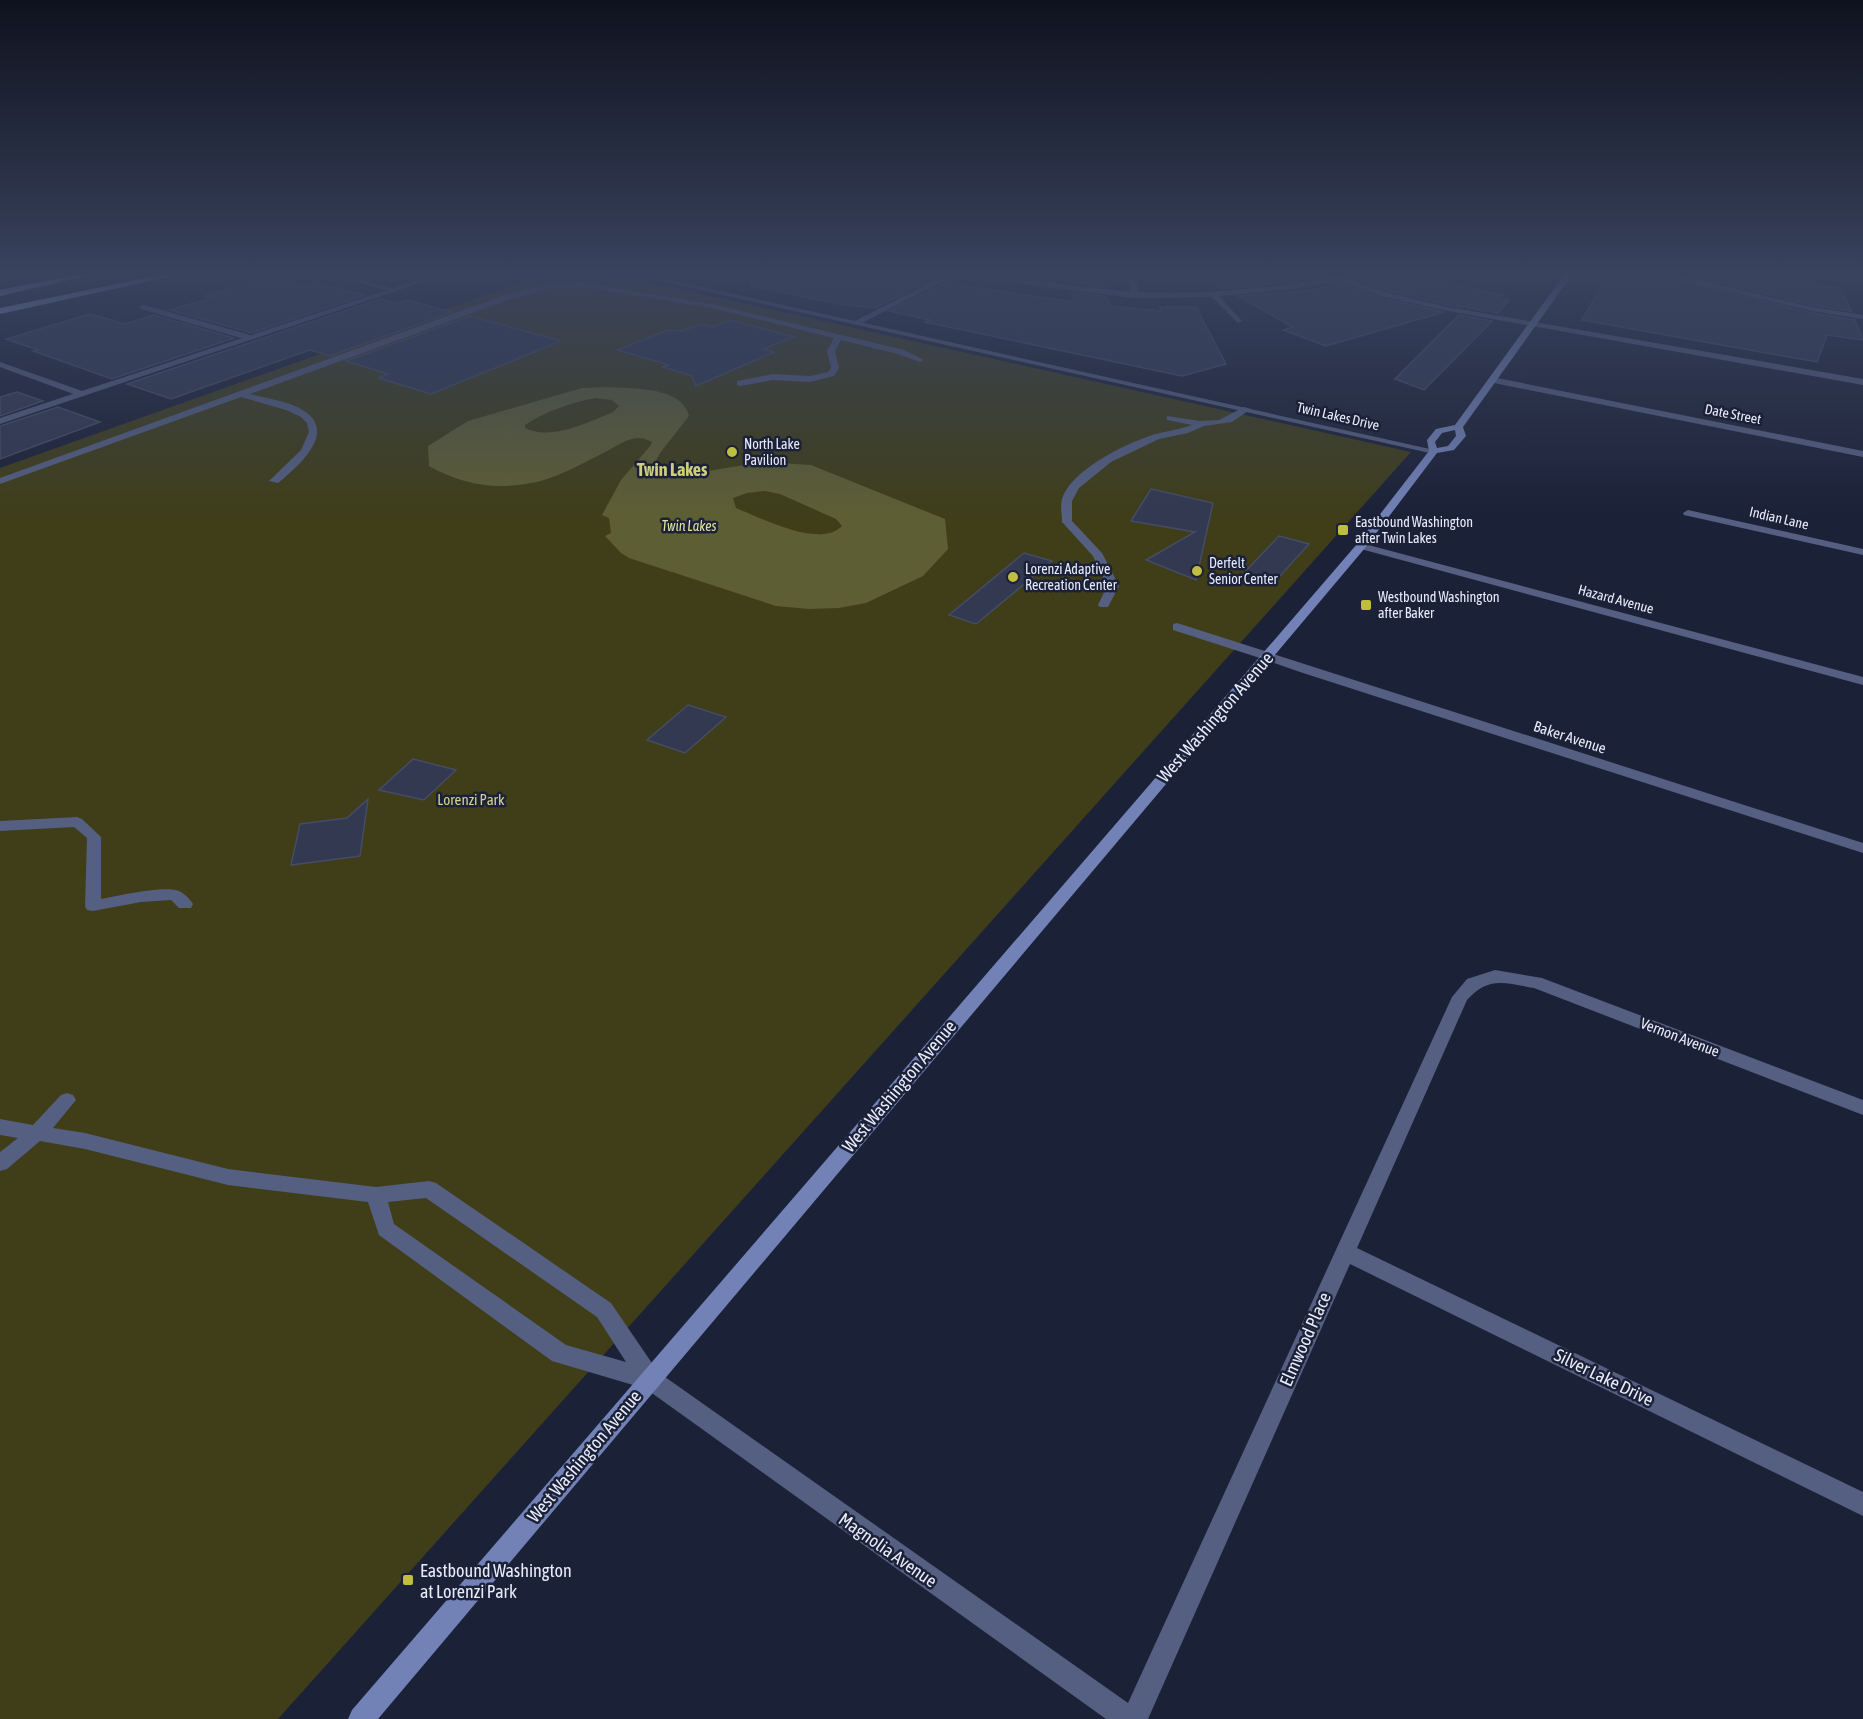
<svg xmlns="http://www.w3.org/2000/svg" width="1863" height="1719" font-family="'Asap Condensed',sans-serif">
	<rect width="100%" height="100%" fill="#1b2137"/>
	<polygon fill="#3f3e19" points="542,275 616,275 1411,452 278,1719 0,1719 0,468"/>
	<path fill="#5e5e34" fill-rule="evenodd" d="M 608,387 C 633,389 682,386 689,416 L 660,453 L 649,474 L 666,478 L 762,462 L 811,465 L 945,519 L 948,549 L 923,576 L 866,603 L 839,608 L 809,609 L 776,606 L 629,558 L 621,553 L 605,536 L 611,533 L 609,518 L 602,515 L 621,480 L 651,445 L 652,442 C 648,440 643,438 639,438 C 628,438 618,445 609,450 C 587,461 565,474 541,481 C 500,491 465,486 429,466 L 428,446 L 468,421 L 582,388 ZM 595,398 L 612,400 L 619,406 L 613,412 C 589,422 551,441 525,428 L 525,425 C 546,411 571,403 595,398 ZM 765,491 L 780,494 L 836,519 L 842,526 C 820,549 761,518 736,508 L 733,498 L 747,493 Z"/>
	<g fill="#323951" stroke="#454c65" stroke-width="1.5">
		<polygon points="753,275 907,275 930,280 875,308 840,304 751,286"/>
		<polygon points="1069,275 1101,275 1104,287 1070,283"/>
		<polygon points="1198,275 1289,275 1298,281 1223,289"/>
		<polygon points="1371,275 1402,275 1505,295 1495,298 1509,300 1498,313 1467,308 1470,305 1462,307 1448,305 1390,291 1355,279"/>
		<polygon points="1608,275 1656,275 1812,313 1855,320 1863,340 1827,335 1817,362 1582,320"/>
		<polygon points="1688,275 1765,275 1808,281 1807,284 1838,288 1842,291 1851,311 1812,305"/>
		<polygon points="270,277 303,287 315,283 365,295 251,333 170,310 211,298 205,296"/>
		<polygon points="945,283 1074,302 1072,292 1107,297 1110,306 1161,311 1160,307 1196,307 1226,364 1182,376 925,322 930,320 889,311"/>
		<polygon points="1339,283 1384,299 1444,312 1326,346 1283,330 1293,327 1238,296 1312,290"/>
		<polygon points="380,299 397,303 407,300 452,312 330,356 310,350 171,399 127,384"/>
		<polygon points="90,314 125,324 154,315 234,338 112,379 33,351 38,350 6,339"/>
		<polygon points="1459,315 1492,321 1424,390 1395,379"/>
		<polygon points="470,316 561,341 431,394 379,378 388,374 346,361"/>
		<polygon points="730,320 794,337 763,349 774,352 696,386 692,376 663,367 669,365 618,350 668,330 681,331 701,324 712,327"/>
		<polygon points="17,392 43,401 0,416 0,397"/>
		<polygon points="58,407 100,422 0,459 0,426"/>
		<polygon points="1151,489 1213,503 1196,580 1146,560 1195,532 1131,521"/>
		<polygon points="1279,536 1309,544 1272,585 1241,576"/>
		<polygon points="1024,553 1052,561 976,624 949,615"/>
		<polygon points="688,705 726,717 685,753 647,740"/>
		<polygon points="413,759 456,770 424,800 379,790"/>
		<polygon points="368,799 360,856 291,865 300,824 347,818"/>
	</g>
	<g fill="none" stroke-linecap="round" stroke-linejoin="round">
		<g fill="#555f81" fill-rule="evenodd">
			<path d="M 584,283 L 712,304 L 904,350 L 924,360 L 920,362 L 898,354 L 841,340 L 835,351 L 839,368 L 834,376 L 810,382 L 773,380 L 740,386 L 737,385 L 737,381 L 773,374 L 810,376 L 828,372 L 831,368 L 827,351 L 834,338 L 712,308 L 584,287 L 551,288 L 511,299 L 250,394 C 268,399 292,401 307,413 C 336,435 295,469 278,483 L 269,481 L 301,450 L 309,432 L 307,423 L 301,417 L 286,410 L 241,397 L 0,484 L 0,478 L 505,295 L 551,284 Z"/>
			<path d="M 1244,407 L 1251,409 L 1232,422 L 1204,426 L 1188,433 L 1159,439 L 1111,462 L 1079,488 L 1072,501 L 1072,521 L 1102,553 L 1119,586 L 1108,607 L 1100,607 L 1098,605 L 1107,586 L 1093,556 L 1062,522 C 1062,514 1060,506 1062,499 C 1071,470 1125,444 1152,435 C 1165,431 1179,430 1192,425 L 1167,420 L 1167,416 L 1200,421 L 1219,420 Z"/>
			<polygon points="1177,623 1271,653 1273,656 1271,659 1263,659 1173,630 1173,624"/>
			<path d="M 77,817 L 82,819 L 101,837 L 101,899 C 117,896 164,885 179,891 C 184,893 190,899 193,904 L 191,908 L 179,908 L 171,900 L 141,902 L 93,911 L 87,910 L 85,906 L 87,838 L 74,827 L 0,831 L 0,821 Z"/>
			<path d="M 67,1093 L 73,1095 L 76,1100 L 53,1128 L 85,1133 L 228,1169 L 376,1187 L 429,1181 L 436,1183 L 611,1303 L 658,1372 L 661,1379 L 658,1386 L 650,1390 L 552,1361 L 379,1235 L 368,1202 L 228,1185 L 85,1149 L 40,1141 L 7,1169 L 0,1171 L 0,1152 L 18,1138 L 0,1135 L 0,1119 L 33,1125 L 61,1095 ZM 426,1198 L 597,1317 L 626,1362 L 566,1345 L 394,1224 L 388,1202 Z"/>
		</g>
		<g fill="#555f81" fill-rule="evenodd">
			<polygon points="330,275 343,275 398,290 394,292"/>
			<polygon points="945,275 955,275 858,325 851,323"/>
			<path d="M 981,275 L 1131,292 L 1128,275 L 1136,275 L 1138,292 C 1203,295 1267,289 1331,278 L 1325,275 L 1336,275 L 1389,293 L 1448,307 L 1863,379 L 1863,385 L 1448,311 L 1384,297 L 1339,281 L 1292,289 L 1219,296 L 1242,321 L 1238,323 L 1212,297 L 1135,298 L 1031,285 Z"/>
			<polygon points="1658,275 1687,277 1812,307 1863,315 1863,319 1812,311"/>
			<polygon points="144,305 254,336 255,338 248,340 141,309 140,307"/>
			<polygon points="0,362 85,392 86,394 79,396 0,367"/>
			<polygon points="1492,377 1863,451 1863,457 1489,382 1488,380"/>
			<polygon points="1688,510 1863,549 1863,555 1684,515 1683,513"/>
			<polygon points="1361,543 1863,677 1863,685 1357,548 1356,546"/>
			<polygon points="1267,652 1863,843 1863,853 1300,672 1263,659 1263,653"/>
			<path d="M 1495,970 L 1542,978 L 1863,1100 L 1863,1115 L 1534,988 C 1504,983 1489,976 1467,1000 L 1357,1248 L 1863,1492 L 1863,1516 L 1350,1264 L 1148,1719 L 1106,1719 L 642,1386 L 639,1379 L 642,1372 L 650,1368 L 658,1372 L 1128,1703 L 1452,997 L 1467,979 Z"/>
		</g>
		<g fill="#555f81" fill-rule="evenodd">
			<polygon points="433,275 444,275 0,424 0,418"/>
			<polygon points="634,275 648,275 1439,451 1434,454"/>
		</g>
		<path fill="#7282b7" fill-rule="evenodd" d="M 1564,275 L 1572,275 L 1463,427 L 1466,436 L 1454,450 L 1437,453 L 1365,548 L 378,1719 L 348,1719 L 352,1710 L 1357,544 L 1429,451 L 1427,440 L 1436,429 L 1455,425 ZM 1455,430 L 1456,436 L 1448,446 L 1437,448 L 1435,442 L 1442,433 Z"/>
		<g fill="#a2b5f8" fill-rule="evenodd">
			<polygon points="75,275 92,275 0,296 0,290"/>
			<polygon points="160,275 177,275 0,314 0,308"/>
		</g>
	</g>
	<linearGradient id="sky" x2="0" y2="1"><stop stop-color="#0f121e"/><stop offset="0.53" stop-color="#39435e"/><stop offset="1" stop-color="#39435e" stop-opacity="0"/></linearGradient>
	<rect width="1863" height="516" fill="url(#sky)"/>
	<g fill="#c0be40" stroke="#1b2137" stroke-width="2">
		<circle cx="732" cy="452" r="6"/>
		<rect x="1337" y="524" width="12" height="12" rx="3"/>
		<circle cx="1197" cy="571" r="6"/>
		<circle cx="1013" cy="577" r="6"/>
		<rect x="1360" y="599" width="12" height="12" rx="3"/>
		<rect x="402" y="1574" width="12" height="12" rx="3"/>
	</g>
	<g text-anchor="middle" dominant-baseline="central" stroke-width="5" stroke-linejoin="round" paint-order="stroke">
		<g font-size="14" fill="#e7ecfb" stroke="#1b2137">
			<text transform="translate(1733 414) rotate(11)">Date Street</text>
			<text transform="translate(1338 416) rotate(13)">Twin Lakes Drive</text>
			<text transform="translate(1779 518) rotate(13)">Indian Lane</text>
			<text transform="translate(1616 599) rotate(15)">Hazard Avenue</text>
		</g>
		<g font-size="14" fill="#e7ecfb" stroke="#1b2137" text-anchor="start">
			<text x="744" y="444">North Lake<tspan x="744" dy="16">Pavilion</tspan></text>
			<text x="1355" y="522">Eastbound Washington<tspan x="1355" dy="16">after Twin Lakes</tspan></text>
			<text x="1209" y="563">Derfelt<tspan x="1209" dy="16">Senior Center</tspan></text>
			<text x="1025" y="569">Lorenzi Adaptive<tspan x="1025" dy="16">Recreation Center</tspan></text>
			<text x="1378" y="597">Westbound Washington<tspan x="1378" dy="16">after Baker</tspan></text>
		</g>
		<g font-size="14" font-style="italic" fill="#e1e29a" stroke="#1b2137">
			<text x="689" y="526">Twin Lakes</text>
		</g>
		<g font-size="15" fill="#e7ecfb" stroke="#1b2137">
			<text transform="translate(1570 737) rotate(18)">Baker Avenue</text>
			<text transform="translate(1680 1037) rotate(21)">Vernon Avenue</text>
		</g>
		<g font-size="15" fill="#d2d28b" stroke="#1b2137">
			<text x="471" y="799">Lorenzi Park</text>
		</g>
		<g font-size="18" font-weight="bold" fill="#cece7f" stroke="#1b2137">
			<text x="672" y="469">Twin Lakes</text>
		</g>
		<g font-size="18" fill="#e7ecfb" stroke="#1b2137">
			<text transform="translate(1215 717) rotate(-49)">West Washington Avenue</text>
			<text transform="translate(899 1086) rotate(-50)">West Washington Avenue</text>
			<text transform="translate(1305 1339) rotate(-66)">Elmwood Place</text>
			<text transform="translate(1604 1377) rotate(26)">Silver Lake Drive</text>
			<text transform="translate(584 1456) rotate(-50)">West Washington Avenue</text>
			<text transform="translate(888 1550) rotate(35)">Magnolia Avenue</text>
		</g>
		<g font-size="18" fill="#e7ecfb" stroke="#1b2137" text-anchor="start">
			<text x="420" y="1570">Eastbound Washington<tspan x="420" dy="21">at Lorenzi Park</tspan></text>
		</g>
	</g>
</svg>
